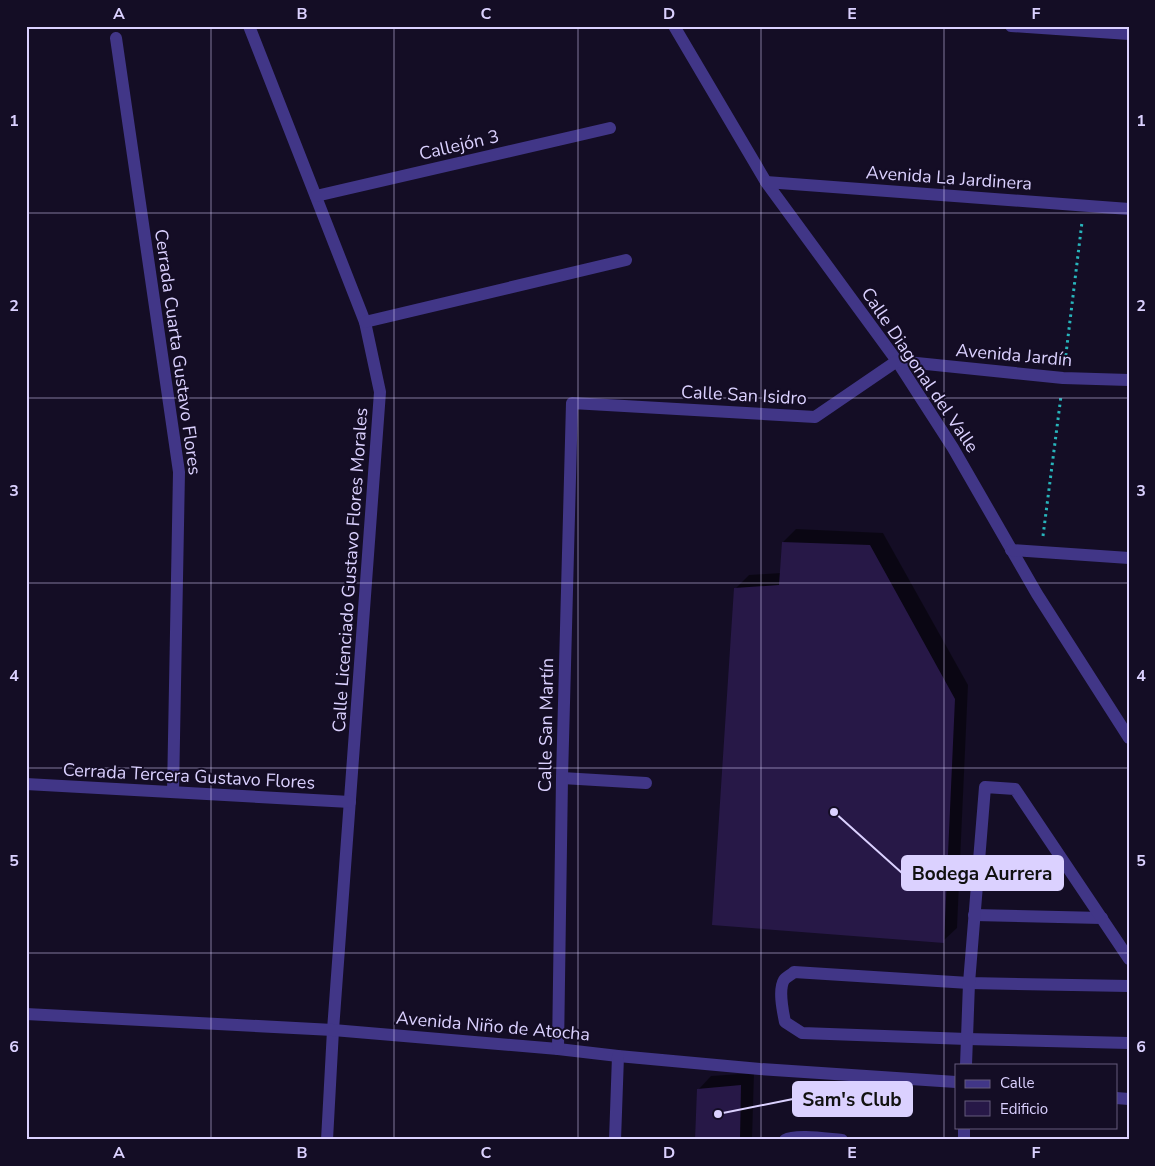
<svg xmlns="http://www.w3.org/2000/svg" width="1155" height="1166" font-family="'Nunito Sans',sans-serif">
	<rect width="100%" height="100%" fill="#140d25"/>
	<g fill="#0007">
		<polygon points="796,529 883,533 968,685 957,928 943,941 736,588 749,575 781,573 783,542"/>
		<polygon points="754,1073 752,1140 696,1140 698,1090 711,1076"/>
	</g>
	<g fill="#271847">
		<polygon points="782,542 870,545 955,699 944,943 712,925 734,588 779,585"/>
		<polygon points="741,1085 740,1140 695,1140 697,1089"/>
	</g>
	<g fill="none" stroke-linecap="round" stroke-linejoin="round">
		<g stroke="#28b5bc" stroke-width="3" stroke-dasharray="2.5 4" stroke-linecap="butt">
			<polyline points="1065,362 1082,222"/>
			<polyline points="1043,536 1061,396"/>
		</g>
		<g stroke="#413687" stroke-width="12">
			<polyline points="974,915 1102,918"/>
			<path d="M 1129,986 L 969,983 L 794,972 C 791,975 786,977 784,980 C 778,990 783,1012 785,1022 L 802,1033 L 967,1039 L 1129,1043"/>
			<polyline points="966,1065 969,983 985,787 1015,789 1129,959"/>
			<path d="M 785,1140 C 796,1134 828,1139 842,1140"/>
			<polyline points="964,1140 964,1127"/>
		</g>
		<g stroke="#413687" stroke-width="12">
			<polyline points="249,26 365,322 380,392 333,1030 327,1140"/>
			<polyline points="674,26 766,182 897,361 953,448 1037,594 1129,738"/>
			<polyline points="1011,26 1129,34"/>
			<polyline points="116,38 179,472 173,792"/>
			<polyline points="766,182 1129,209"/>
			<polyline points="316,196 610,128"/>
			<polyline points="365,322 626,260"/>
			<polyline points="1011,550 1129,558"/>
			<polyline points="562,778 646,783"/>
			<polyline points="26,784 350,802"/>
			<polyline points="26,1014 333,1030 558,1049 618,1056 760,1069 956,1082"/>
			<polyline points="558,1049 562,778 572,403 815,417 897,361 1063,378 1129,380"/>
			<polyline points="1116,1098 1129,1099"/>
			<polyline points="615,1140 618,1056"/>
		</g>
	</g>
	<path fill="none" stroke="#dbd1ff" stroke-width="1" stroke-opacity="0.55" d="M 211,26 L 211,1140M 394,26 L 394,1140M 578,26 L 578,1140M 761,26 L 761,1140M 944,26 L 944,1140M 26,213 L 1129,213M 26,398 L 1129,398M 26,583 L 1129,583M 26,768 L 1129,768M 26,953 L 1129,953"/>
	<g text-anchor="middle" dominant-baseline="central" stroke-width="4" stroke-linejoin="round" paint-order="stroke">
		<g font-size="18" fill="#dbd1ff" stroke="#140d25">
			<text transform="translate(459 145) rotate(-13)">Callejón 3</text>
			<text transform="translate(949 178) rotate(4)">Avenida La Jardinera</text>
			<text transform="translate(178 352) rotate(82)">Cerrada Cuarta Gustavo Flores</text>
			<text transform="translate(1014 355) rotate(5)">Avenida Jardín</text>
			<text transform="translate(920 370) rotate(56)">Calle Diagonal del Valle</text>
			<text transform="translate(744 395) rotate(3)">Calle San Isidro</text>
			<text transform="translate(350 570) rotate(-86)">Calle Licenciado Gustavo Flores Morales</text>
			<text transform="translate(546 725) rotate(-89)">Calle San Martín</text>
			<text transform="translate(189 776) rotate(3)">Cerrada Tercera Gustavo Flores</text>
			<text transform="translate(493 1026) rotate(5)">Avenida Niño de Atocha</text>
		</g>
	</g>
	<path fill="none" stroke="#dbd1ff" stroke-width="2" d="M834 812L902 873M718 1114L793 1099"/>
	<g fill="#dbd1ff" stroke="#140d25" stroke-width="2">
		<circle cx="834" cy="812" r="5"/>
		<circle cx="718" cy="1114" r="5"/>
	</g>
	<g fill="#dbd1ff" stroke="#dbd1ff" stroke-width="2">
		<rect x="902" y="856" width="161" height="34" rx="5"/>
		<rect x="793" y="1082" width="119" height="34" rx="5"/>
	</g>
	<g font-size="19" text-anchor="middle" font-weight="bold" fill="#111">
		<text x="982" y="880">Bodega Aurrera</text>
		<text x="852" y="1106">Sam's Club</text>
	</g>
	<rect width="1155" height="1166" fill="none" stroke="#140d25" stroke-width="55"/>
	<rect x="955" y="1064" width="162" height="65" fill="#140d25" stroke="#645b7c"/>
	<rect x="965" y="1080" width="25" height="8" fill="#413687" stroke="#645b7c"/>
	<text x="1000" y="1088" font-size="15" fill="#dbd1ff">Calle</text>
	<rect x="965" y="1101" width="25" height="15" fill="#271847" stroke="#645b7c"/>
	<text x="1000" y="1114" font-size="15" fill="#dbd1ff">Edificio</text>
	<rect x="28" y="28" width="1100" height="1110" fill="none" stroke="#dbd1ff" stroke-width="2"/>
	<g font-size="16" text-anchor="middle" font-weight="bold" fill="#dbd1ff">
		<text x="119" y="19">A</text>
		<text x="302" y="19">B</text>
		<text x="486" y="19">C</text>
		<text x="669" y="19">D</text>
		<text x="852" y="19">E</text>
		<text x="1036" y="19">F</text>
		<text x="14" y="126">1</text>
		<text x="1141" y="126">1</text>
		<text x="14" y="311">2</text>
		<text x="1141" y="311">2</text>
		<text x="14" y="496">3</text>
		<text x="1141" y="496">3</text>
		<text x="14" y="681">4</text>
		<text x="1141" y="681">4</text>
		<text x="14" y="866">5</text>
		<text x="1141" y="866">5</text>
		<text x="14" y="1052">6</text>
		<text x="1141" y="1052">6</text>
		<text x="119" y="1158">A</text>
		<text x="302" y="1158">B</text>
		<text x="486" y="1158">C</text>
		<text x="669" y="1158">D</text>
		<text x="852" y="1158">E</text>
		<text x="1036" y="1158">F</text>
	</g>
</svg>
